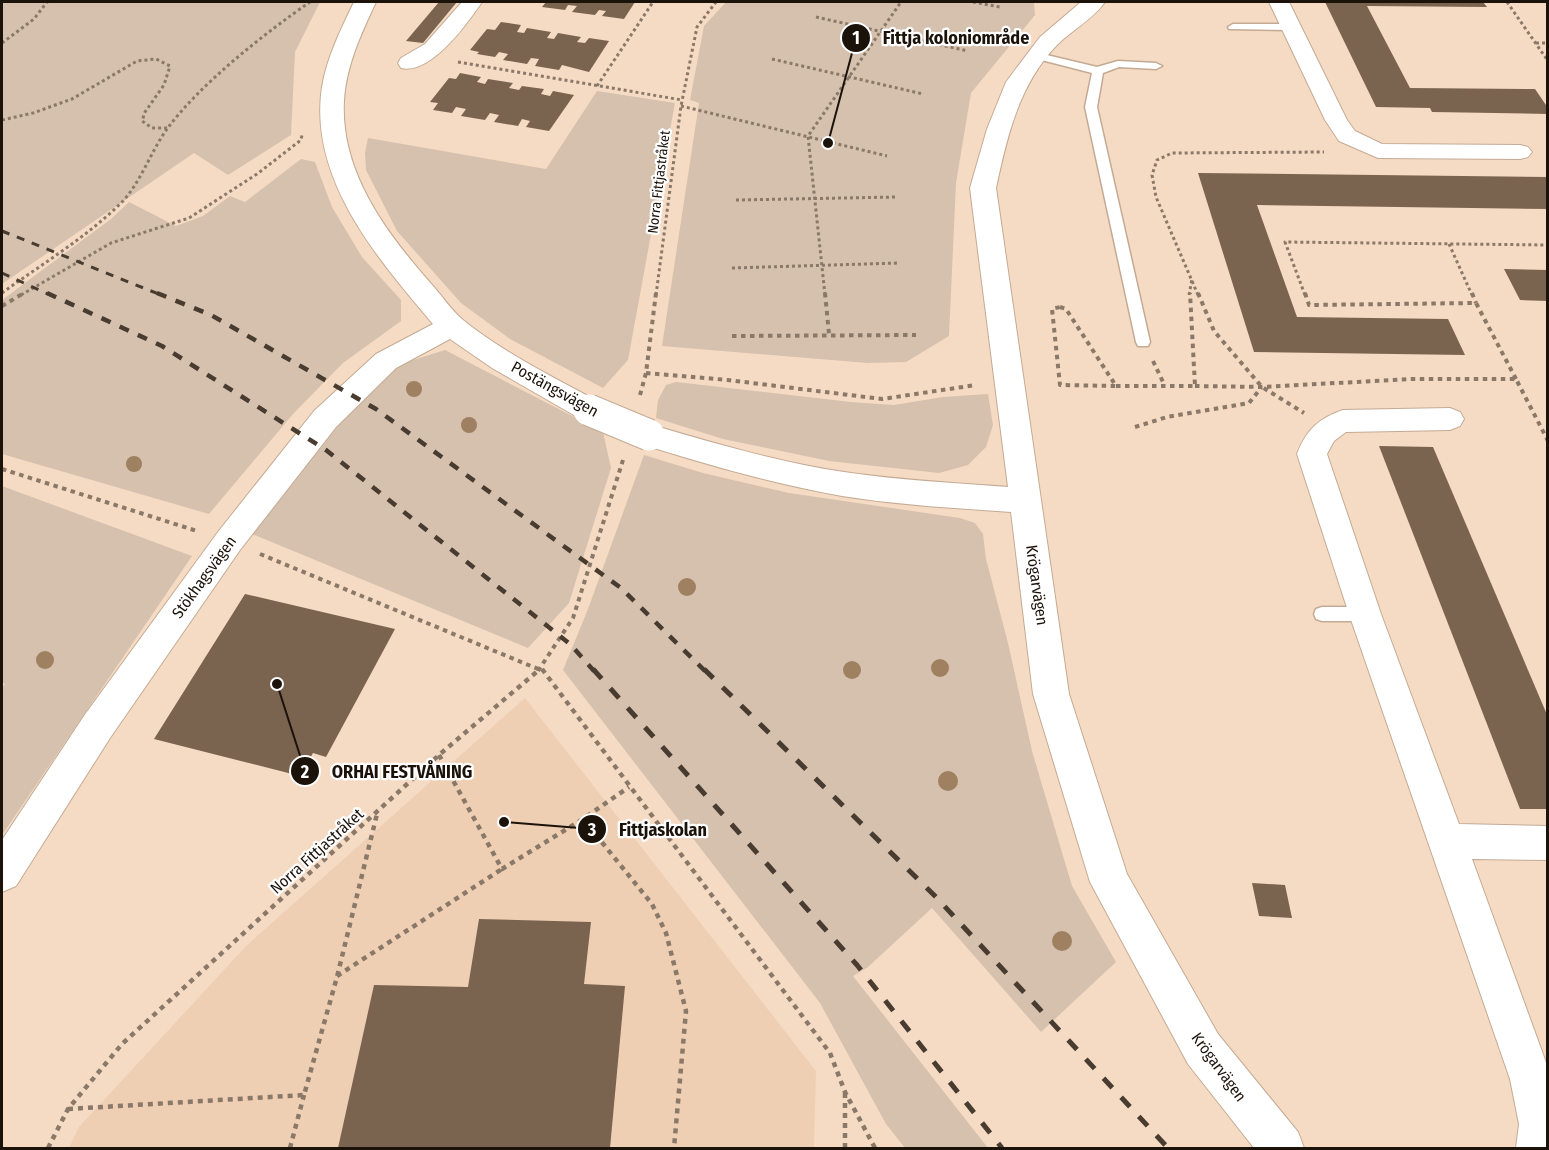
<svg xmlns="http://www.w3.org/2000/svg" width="1549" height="1150" font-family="'Fira Sans Condensed',sans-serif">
	<rect width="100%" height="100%" fill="#f6dbc4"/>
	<polygon fill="#efcfb4" points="525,698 816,1071 814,1148 69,1148 79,1127 247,945"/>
	<g fill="#d5c1ae">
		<polygon points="2,2 320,2 295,52 291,135 228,175 194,153 2,284"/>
		<polygon points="726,2 1034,2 1035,15 971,93 956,183 949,336 906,362 868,363 662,346 699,103 690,100 704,26"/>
		<polygon points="597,91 675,103 628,360 603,388 510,339 461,303 397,231 366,170 365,153 368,138 546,169"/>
		<polygon points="301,159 315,162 332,207 362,257 401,300 401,321 343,363 293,414 209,514 2,454 2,300 111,219 129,202 176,226 203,216 230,196 245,202"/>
		<polygon points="445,350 603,432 611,468 569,603 528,648 252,534 292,478 378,381 407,362"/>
		<polygon points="676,382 851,402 894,405 943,397 988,394 993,425 986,447 968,465 939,473 829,461 723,439 656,418 658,400 666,385"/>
		<polygon points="644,455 703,473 789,493 960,518 975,523 983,534 986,559 1008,643 1032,751 1072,886 1116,962 1041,1032 932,908 868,967 853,976 988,1148 905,1148 886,1124 820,1003 563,670 588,609"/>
		<polygon points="2,486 192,556 2,835 2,688 5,684 2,682"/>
	</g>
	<g fill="#7a6450">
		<polygon points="439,2 457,2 423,43 406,41"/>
		<polygon points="546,2 635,2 624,19 602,16 606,11 599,10 595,15 572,12 577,6 568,5 565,10 542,7"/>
		<polygon points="1325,2 1483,2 1487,7 1367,6 1410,88 1535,89 1548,108 1548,114 1432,112 1430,108 1376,107"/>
		<polygon points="501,22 521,25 517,32 524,33 527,28 551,32 547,38 554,39 558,33 581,37 577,42 585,43 589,38 609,41 589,72 562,65 559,70 535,66 539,59 531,58 527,64 503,60 508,54 499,52 495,57 477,54 479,52 470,50 487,29 495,30"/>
		<polygon points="460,73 481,77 477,82 485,84 488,79 513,83 509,88 519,90 522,86 544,89 541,94 550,96 553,91 574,95 549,131 526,127 530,121 522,119 518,126 494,122 499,115 490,113 485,120 461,116 466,109 456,107 452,113 433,110 438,103 430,102 449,78 456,79"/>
		<polygon points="1198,173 1548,177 1548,209 1257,205 1297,317 1448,319 1465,355 1254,352"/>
		<polygon points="1504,269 1548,270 1548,301 1520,300"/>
		<polygon points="1379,446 1433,447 1548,717 1548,809 1520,809"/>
		<polygon points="245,594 395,629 326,757 313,753 300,776 154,739"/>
		<polygon points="1252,883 1285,885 1292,918 1259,916"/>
		<polygon points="479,919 591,922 584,984 625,986 610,1148 338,1148 374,985 468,987"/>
	</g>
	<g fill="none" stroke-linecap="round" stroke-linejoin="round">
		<defs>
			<g id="lane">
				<polygon points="1233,24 1290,24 1295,27 1290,30 1229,29 1228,27"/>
				<polygon points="1034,52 1097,67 1118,61 1156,63 1162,66 1156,69 1119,67 1103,73 1097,107 1150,342 1148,346 1138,346 1136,342 1085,107 1092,73 1030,57 1028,55"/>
				<polygon points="1322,607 1365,607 1371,609 1373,614 1371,619 1365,621 1322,621 1316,619 1314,614 1316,609"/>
			</g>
			<g id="street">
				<path d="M 462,2 L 482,2 C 467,24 431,75 401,68 L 398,63 L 401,58 L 425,44 Z"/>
				<polygon points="1269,2 1289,2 1347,120 1355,131 1382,144 1520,145 1528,147 1532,152 1528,157 1520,159 1378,158 1339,141 1325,120"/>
				<path d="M 1450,408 L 1460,412 L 1464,419 L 1460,426 L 1450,430 L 1346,432 L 1334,441 L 1327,454 L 1381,614 L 1459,824 L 1548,826 L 1548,860 L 1472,859 L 1548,1068 L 1548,1148 L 1516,1148 L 1519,1124 L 1510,1079 L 1349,614 L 1297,454 C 1306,430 1319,418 1343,410 Z"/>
			</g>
			<g id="secondary">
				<path d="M 354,2 L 376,2 C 361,34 346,66 344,101 C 340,173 388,235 433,286 C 443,297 451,310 463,320 C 504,353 553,377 599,402 L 604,410 L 599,418 L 589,421 L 579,418 L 492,368 L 450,339 L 396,368 L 336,427 L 240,550 L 110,738 L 16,886 L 2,892 L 2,840 L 84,716 L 218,532 L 314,411 L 376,354 L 433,324 C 378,259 308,179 322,87 C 327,57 341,29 354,2 Z"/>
				<path d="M 1081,2 L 1105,2 C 1093,19 1071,31 1057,45 C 1019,84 1007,137 996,188 L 1069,694 L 1127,874 L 1218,1034 L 1298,1132 L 1304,1148 L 1254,1148 L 1188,1064 L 1090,882 L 1033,694 L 1011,512 C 955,508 898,505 842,496 C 773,484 705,464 638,443 L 634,435 L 638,427 L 649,424 C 713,443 778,462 844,472 C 898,480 953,483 1008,487 L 970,188 L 987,129 L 1006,82 L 1040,37 Z"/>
			</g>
		</defs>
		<use href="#lane" stroke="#c4aa94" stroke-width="3"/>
		<use href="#street" stroke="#c4aa94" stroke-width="2"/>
		<use href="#secondary" stroke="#c4aa94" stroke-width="2"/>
		<g stroke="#8a7868" stroke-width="3" stroke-dasharray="3 3" stroke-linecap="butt">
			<polyline points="973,2 1000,7"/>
			<polyline points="1507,2 1548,61"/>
			<polyline points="816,17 968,51"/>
			<polyline points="2,43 34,19 47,2"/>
			<polyline points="1536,43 1548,43"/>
			<polyline points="772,59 923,94"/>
			<polyline points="458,62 682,100"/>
			<polyline points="597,86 653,2"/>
			<polyline points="681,106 887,156"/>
			<polyline points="2,120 33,113 72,99 137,61 156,59 170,66 164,85 145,112 142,121 152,128 168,128"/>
			<polyline points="736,200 897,197"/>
			<polyline points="1449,244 1472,295"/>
			<polyline points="732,268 899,263"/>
			<path d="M 2,293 C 42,264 87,237 122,202 C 141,182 151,151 167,129 C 200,84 265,33 310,2"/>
			<polyline points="21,295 111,243 189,218 257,174 301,140 302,135"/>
			<polyline points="656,295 681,106 697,27 716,2"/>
			<polyline points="825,295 808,136 901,2"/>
			<polyline points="1189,295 1192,279"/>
			<polyline points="1198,295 1156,197 1152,175 1157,160 1172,153 1324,152"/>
			<polyline points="1305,295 1285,242 1548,245"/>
		</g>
		<g stroke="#8a7868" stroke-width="4" stroke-dasharray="4.5 4.5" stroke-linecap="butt">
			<polyline points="825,293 829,334"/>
			<polyline points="1198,293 1214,331 1262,387 1304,413"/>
			<polyline points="1305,293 1309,305 1476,303 1516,379"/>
			<polyline points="1472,293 1476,303"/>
			<polyline points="2,306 24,293"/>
			<polygon points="1060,307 1066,309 1116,386 1060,385 1052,309"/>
			<polyline points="732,336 916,335"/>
			<polyline points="1153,361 1164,384"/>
			<polyline points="646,373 728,380 882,399 976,385"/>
			<polyline points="1116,386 1195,386 1190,293"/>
			<polyline points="1195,386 1262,387 1411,379 1516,379 1548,441"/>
			<polyline points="640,395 646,373 656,293"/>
			<polyline points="1135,427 1167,417 1249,403 1261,388"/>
			<polyline points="2,469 197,531"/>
			<polyline points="260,554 543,671"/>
			<polyline points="538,671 573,618 623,460"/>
		</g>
		<g stroke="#8a7868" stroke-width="4.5" stroke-dasharray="5 5" stroke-linecap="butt">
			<polyline points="542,669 830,1053 845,1092 875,1148"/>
			<polyline points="439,755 502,869 583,819 629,787"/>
			<polyline points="583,819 652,904 666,933 686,1011 674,1148"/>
			<polyline points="337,976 502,869"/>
			<polyline points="845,1093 845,1148"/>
			<polyline points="68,1109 304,1095 337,977 377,814"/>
			<polyline points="48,1148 68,1109 122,1044 439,755 540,669"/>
			<polyline points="290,1148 304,1095"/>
		</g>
		<use href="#lane" fill="#fff" fill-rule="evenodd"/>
		<use href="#street" fill="#fff" fill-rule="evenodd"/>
		<use href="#secondary" fill="#fff" fill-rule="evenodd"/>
		<g stroke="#483b30" stroke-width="3" stroke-dasharray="8 8" stroke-linecap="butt">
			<polyline points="2,231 161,295"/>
			<polyline points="2,273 50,295"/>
		</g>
		<g stroke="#483b30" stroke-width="4.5" stroke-dasharray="10 10" stroke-linecap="butt">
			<polyline points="47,293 162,346 326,450 570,644 594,671"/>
			<polyline points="157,293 211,315 376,409 621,588 705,671"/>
		</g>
		<g stroke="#483b30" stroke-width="5" stroke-dasharray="13 13" stroke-linecap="butt">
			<polyline points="593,669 857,965 1002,1148"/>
			<polyline points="704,669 936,897 1168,1148"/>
		</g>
		<defs>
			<polyline id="secondary-bridge" points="589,410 649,435"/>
		</defs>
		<use href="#secondary-bridge" stroke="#c4aa94" stroke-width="33" stroke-linecap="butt"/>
		<use href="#secondary-bridge" stroke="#fff" stroke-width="31"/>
	</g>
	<g fill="#9f8061">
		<circle cx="414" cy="389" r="8"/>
		<circle cx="469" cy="425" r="8"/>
		<circle cx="134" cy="464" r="8"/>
		<circle cx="687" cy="587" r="9"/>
		<circle cx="45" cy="660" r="9"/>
		<circle cx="940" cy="668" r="9"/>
		<circle cx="852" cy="670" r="9"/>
		<circle cx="948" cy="781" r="10"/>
		<circle cx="1062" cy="941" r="10"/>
	</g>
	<g text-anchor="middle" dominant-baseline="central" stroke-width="4.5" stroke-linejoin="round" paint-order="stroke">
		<g font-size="14" fill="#1b120a" stroke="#fff">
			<text transform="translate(659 182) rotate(-83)">Norra Fittjastråket</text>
		</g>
		<g font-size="16" fill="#1b120a" stroke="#fff">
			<text transform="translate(555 389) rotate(29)">Postängsvägen</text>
			<text transform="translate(204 577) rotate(-54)">Stökhagsvägen</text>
			<text transform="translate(1037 585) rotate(82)">Krögarvägen</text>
			<text transform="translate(317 851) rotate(-42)">Norra Fittjastråket</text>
			<text transform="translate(1219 1067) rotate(54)">Krögarvägen</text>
		</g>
	</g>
	<path fill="none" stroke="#1b120a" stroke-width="2" d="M828 143L856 38M277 684L305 771M504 822L592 829"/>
	<g fill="#1b120a" stroke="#fff" stroke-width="2">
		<circle cx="828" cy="143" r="6"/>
		<circle cx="277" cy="684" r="6"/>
		<circle cx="504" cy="822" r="6"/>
		<circle cx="856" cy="38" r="15"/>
		<circle cx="305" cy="771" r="15"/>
		<circle cx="592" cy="829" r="15"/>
	</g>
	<g font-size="18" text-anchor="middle" font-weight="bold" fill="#fff">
		<text x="856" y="44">1</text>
		<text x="305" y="778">2</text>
		<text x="592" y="836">3</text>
	</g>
	<g font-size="18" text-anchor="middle" font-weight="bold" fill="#1b120a" stroke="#fff" stroke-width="4.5" stroke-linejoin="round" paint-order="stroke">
		<text x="956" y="44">Fittja koloniområde</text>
		<text x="402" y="778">ORHAI FESTVÅNING</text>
		<text x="663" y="836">Fittjaskolan</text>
	</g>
	<rect width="1549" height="1150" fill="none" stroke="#1b120a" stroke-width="6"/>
</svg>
